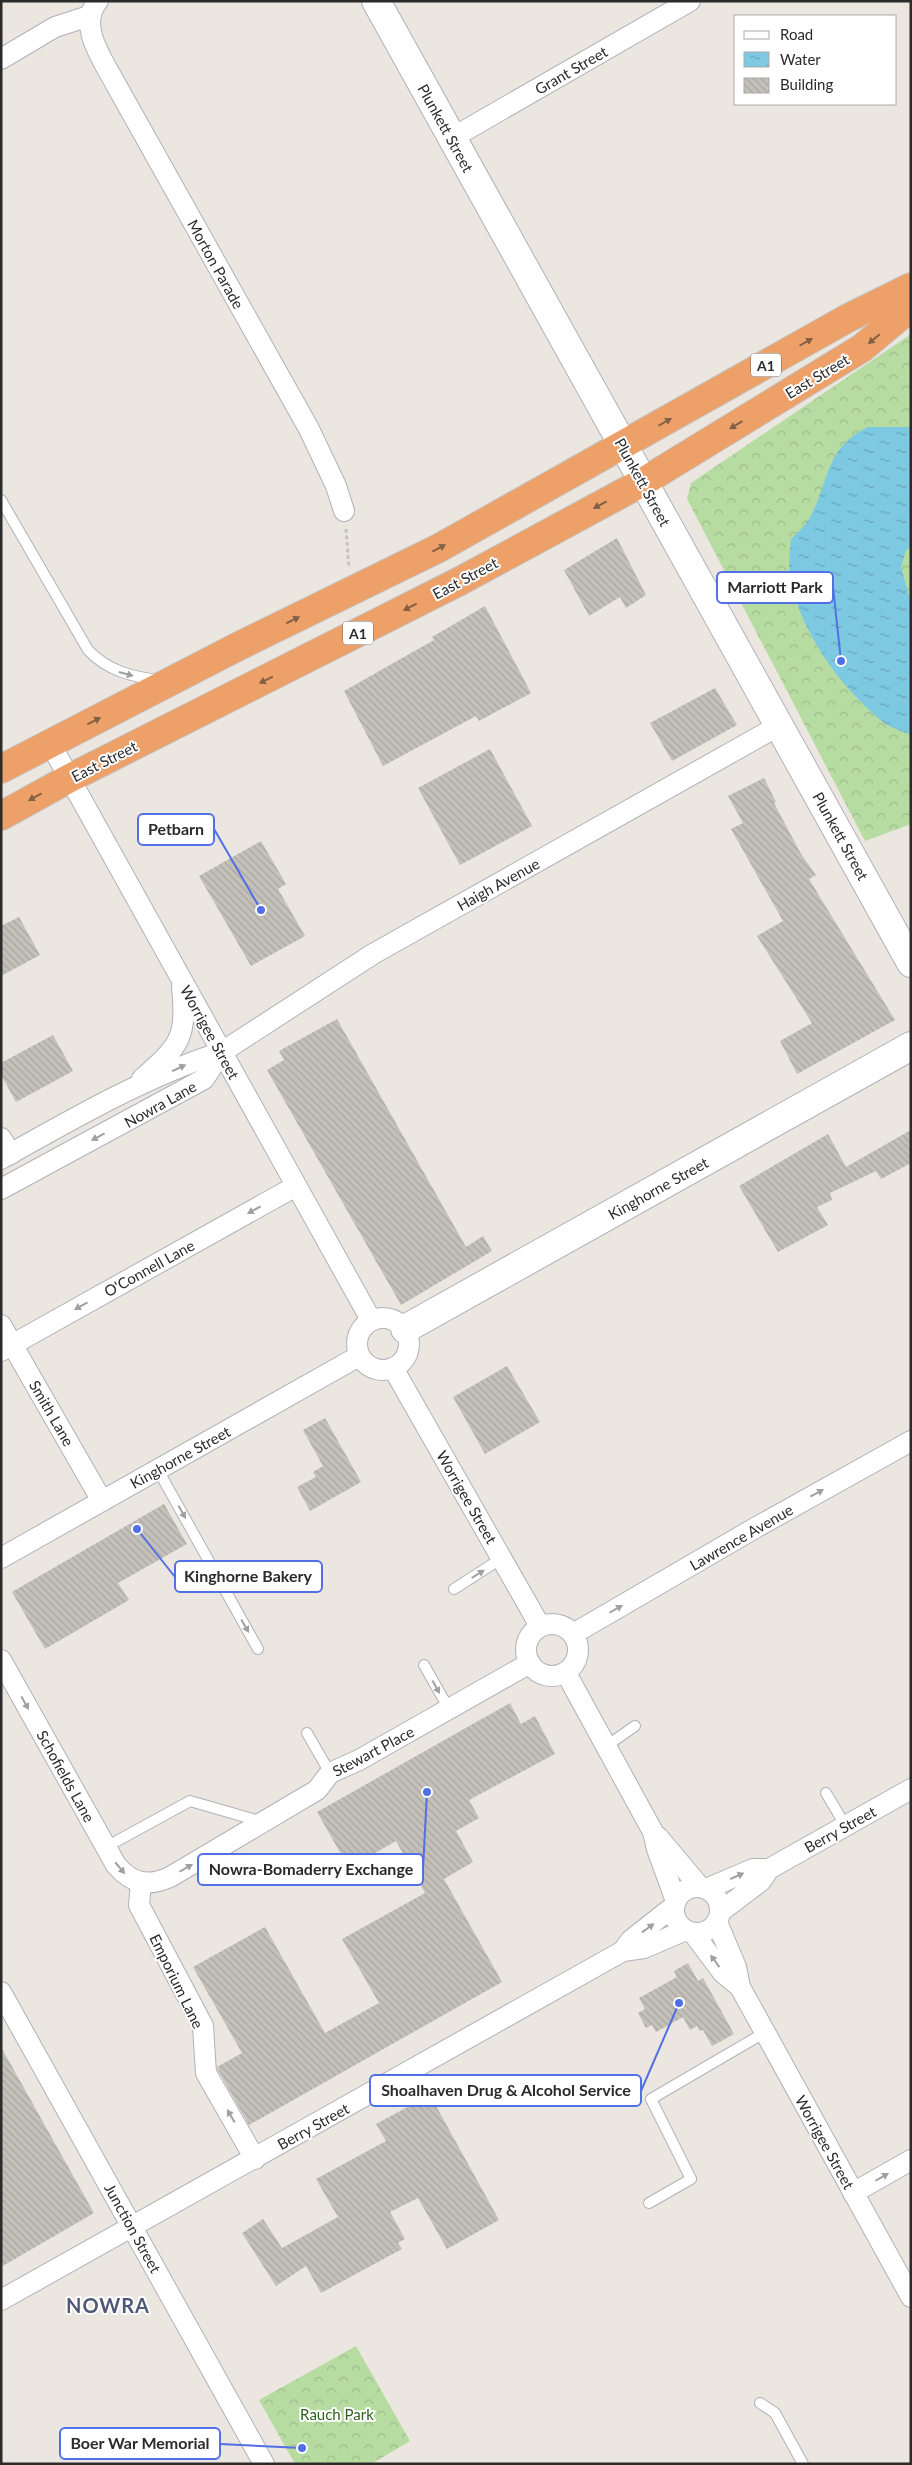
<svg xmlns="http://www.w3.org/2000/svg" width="912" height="2465" font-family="Lato,sans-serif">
	<defs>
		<pattern id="forest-crowns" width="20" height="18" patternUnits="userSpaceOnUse" patternTransform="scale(1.25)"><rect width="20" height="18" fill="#b6dca2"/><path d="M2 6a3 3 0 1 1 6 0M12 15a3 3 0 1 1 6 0" fill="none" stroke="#9dbd8c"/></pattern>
		<pattern id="water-ripples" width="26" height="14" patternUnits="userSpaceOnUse" patternTransform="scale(1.25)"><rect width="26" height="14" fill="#7ec9e2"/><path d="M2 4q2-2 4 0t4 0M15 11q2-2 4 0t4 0" fill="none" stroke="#67a3b7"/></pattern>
		<pattern id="building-back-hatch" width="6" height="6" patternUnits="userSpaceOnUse" patternTransform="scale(1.25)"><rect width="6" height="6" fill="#c4c0ba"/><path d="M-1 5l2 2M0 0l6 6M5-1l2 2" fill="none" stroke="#a9a5a0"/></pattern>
	</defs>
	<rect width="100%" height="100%" fill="#ebe6df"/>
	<g fill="url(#forest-crowns)">
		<polygon points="911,334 911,824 865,841 687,499 691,483"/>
		<polygon points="356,2346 410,2441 371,2464 295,2464 259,2400"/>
	</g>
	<path fill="url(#water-ripples)" d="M 868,427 L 911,427 L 911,547 L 906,550 L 901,567 L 911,603 L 911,735 C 902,731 891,728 883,722 C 840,687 800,632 790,577 C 788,565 790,551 791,539 C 797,533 805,526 809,519 C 830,482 824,448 868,427 Z"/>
	<g fill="url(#building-back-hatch)">
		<polygon points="617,538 646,595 626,608 620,597 589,616 564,570"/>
		<polygon points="485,606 531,693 479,721 476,716 383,766 344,691 434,640 432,637"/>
		<polygon points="715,688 737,725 672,761 650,723"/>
		<polygon points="490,749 532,826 460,865 418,788"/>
		<polygon points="764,778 776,802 774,803 801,854 816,875 809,879 895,1020 797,1074 780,1041 812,1023 757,936 783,921 731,829 743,823 728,796"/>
		<polygon points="261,841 286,884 278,889 305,936 251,966 199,876"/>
		<polygon points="19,917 40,955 1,976 1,926"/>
		<polygon points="337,1019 466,1247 483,1236 492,1251 401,1305 267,1070 284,1060 279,1051"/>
		<polygon points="53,1035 73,1071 16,1102 1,1075 1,1063"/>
		<polygon points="911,1130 911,1163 881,1179 876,1171 830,1193 832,1200 817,1207 828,1225 778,1252 739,1186 828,1134 846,1167"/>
		<polygon points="507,1366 540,1422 485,1454 453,1397"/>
		<polygon points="325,1418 361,1482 310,1511 297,1487 316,1477 313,1472 323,1466 303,1430"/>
		<polygon points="164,1504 187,1544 118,1583 129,1600 45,1649 12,1592"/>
		<polygon points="510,1703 521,1724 535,1716 555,1754 469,1800 479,1818 456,1831 473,1862 444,1879 502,1982 249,2125 218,2070 217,2067 242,2053 193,1967 265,1927 325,2033 379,2003 342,1939 425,1893 396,1841 349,1868 317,1812"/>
		<polygon points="688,1963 698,1981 703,1978 734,2034 712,2046 703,2030 700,2031 697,2026 690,2030 683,2017 656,2032 652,2025 646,2028 638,2013 645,2009 639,1998 677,1977 674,1971"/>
		<polygon points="1,2047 94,2213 1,2267"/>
		<polygon points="430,2095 499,2220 447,2249 418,2198 390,2212 405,2239 398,2243 402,2249 321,2293 306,2266 276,2286 242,2233 263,2219 282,2248 338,2217 316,2179 386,2141 376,2124"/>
	</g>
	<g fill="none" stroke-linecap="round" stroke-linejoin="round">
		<defs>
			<g id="lane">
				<path d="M 1,500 L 88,650 C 108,671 132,677 160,680"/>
				<polyline points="158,1470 258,1649"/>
				<polyline points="454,1589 502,1558"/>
				<polyline points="424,1665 449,1709"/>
				<polyline points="307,1733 330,1773"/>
				<polyline points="605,1747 635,1726"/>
				<polyline points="826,1793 845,1825"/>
				<polyline points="106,1847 190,1801 263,1822"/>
				<polyline points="649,2203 691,2179 651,2099 764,2033"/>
				<polyline points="760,2403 775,2413 803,2464"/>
			</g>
			<g id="street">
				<path d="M 98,1 C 77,25 103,60 115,83 L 309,429 L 336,486 L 344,511"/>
				<polyline points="1,59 55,27 89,16"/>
				<polyline points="452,138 690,1"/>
				<polyline points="50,743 371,1320"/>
				<path d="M 142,1079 C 180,1045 187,1039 182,987"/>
				<polyline points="1,1138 11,1154"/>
				<path d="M 1,1159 C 69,1121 148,1075 222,1052 L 373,954 L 780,725"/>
				<polyline points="1,1189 204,1079 222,1052"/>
				<circle cx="383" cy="1344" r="26"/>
				<polyline points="1,1325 102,1501"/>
				<polyline points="1,1351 296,1186"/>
				<polyline points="393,1368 540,1626"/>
				<polyline points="1,1558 359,1356"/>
				<circle cx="552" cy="1650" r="26"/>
				<polyline points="573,1634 755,1528 911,1441"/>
				<path d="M 1,1660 L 116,1865 C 132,1884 148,1887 170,1877 L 317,1790 L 330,1773 L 359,1760 L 530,1663"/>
				<polyline points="566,1673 653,1832 657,1849 676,1901"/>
				<polyline points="658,1837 700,1887"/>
				<polyline points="141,1883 139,1905 203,2026 206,2073 255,2159"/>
				<circle cx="697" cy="1910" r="23"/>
				<polyline points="706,1889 753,1869 769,1869"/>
				<polyline points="720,1912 761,1881 769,1869 911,1789"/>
				<polyline points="717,1922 736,1967 740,1987 911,2297"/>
				<polyline points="693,1933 723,1973 740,1987"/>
				<polyline points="623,1951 644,1948 686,1930"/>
				<polyline points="1,1992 264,2464"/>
				<polyline points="853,2193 911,2160"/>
				<polyline points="1,2300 623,1951 631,1940 674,1906"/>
			</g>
			<g id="secondary">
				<polyline points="376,1 911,963"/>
				<polyline points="405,1329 911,1046"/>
			</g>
			<g id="highway">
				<polyline points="1,769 237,647 439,548 848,318 911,287"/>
				<polyline points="1,816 70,778 460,581 643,482 862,348 911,307"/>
			</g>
		</defs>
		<use href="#lane" stroke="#b0b1ba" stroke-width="12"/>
		<use href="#street" stroke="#b0b1ba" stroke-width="22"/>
		<use href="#secondary" stroke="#b0b1ba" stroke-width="30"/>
		<use href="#highway" stroke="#c4c4c4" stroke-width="30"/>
		<polyline stroke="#c4c4c4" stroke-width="3" stroke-dasharray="4 2.5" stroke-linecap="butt" points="346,529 349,568"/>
		<use href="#lane" stroke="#fff" stroke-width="10"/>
		<use href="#street" stroke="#fff" stroke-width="20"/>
		<use href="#secondary" stroke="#fff" stroke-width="28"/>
		<use href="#highway" stroke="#eda068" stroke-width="28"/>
	</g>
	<defs><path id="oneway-solid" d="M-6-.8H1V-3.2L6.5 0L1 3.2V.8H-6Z" transform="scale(1.25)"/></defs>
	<g fill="#826046">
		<use href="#oneway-solid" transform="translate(874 339) rotate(140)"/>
		<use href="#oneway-solid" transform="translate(806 342) rotate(-30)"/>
		<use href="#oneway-solid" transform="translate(665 422) rotate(-30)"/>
		<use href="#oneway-solid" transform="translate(736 425) rotate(149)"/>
		<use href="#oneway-solid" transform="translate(600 505) rotate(152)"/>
		<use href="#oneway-solid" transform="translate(439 548) rotate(-28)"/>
		<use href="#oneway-solid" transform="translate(410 607) rotate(153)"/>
		<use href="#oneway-solid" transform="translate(293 620) rotate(-26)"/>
		<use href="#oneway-solid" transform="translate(266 680) rotate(154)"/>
		<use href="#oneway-solid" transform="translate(94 721) rotate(-27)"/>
		<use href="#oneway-solid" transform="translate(35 797) rotate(151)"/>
	</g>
	<g fill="#a0a0a0">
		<use href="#oneway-solid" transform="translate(126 674) rotate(15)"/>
		<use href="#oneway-solid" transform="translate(179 1068) rotate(-25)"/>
		<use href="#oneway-solid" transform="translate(98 1137) rotate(152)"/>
		<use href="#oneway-solid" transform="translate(254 1210) rotate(151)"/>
		<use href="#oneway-solid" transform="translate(81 1306) rotate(151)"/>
		<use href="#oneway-solid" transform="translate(817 1493) rotate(-29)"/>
		<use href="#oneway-solid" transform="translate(182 1512) rotate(61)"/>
		<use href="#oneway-solid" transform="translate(478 1574) rotate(-32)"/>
		<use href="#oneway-solid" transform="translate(616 1609) rotate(-30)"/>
		<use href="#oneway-solid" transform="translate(245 1626) rotate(60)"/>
		<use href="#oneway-solid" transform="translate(436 1687) rotate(61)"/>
		<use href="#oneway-solid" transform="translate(25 1703) rotate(61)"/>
		<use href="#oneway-solid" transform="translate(120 1868) rotate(50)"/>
		<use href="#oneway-solid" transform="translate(186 1868) rotate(-30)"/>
		<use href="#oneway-solid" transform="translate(737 1876) rotate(-24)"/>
		<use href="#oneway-solid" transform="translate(648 1928) rotate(-36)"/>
		<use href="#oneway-solid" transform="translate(715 1961) rotate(-126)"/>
		<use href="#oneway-solid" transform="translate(231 2116) rotate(-120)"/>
		<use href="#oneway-solid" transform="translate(882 2177) rotate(-30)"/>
	</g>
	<g text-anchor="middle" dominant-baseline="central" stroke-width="4" stroke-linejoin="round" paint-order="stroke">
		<g fill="#fff" stroke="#6b6b6b" stroke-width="1">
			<rect x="751" y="353.5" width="30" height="23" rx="4"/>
			<rect x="343" y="621.5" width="30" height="23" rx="4"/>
		</g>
		<g font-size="14" font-weight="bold" fill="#2b2b2b">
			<text x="766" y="365">A1</text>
			<text x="358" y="633">A1</text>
		</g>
		<g font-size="15" fill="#2b2b2b" stroke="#fff">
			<text transform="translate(571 70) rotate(-30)">Grant Street</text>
			<text transform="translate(446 128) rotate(61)">Plunkett Street</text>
			<text transform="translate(216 264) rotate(61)">Morton Parade</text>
			<text transform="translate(817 376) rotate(-31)">East Street</text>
			<text transform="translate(643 482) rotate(61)">Plunkett Street</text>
			<text transform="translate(465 578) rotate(-28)">East Street</text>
			<text transform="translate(104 761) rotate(-27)">East Street</text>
			<text transform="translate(841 836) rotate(61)">Plunkett Street</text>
			<text transform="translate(498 884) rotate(-29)">Haigh Avenue</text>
			<text transform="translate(210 1032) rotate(61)">Worrigee Street</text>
			<text transform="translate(160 1104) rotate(-29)">Nowra Lane</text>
			<text transform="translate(658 1188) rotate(-29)">Kinghorne Street</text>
			<text transform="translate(149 1268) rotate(-29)">O'Connell Lane</text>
			<text transform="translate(52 1413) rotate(60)">Smith Lane</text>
			<text transform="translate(180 1457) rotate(-29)">Kinghorne Street</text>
			<text transform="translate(467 1497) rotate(60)">Worrigee Street</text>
			<text transform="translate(741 1537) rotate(-30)">Lawrence Avenue</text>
			<text transform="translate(373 1751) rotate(-28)">Stewart Place</text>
			<text transform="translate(66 1776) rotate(61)">Schofields Lane</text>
			<text transform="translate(840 1829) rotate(-29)">Berry Street</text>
			<text transform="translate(177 1981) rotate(64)">Emporium Lane</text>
			<text transform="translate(313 2126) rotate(-29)">Berry Street</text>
			<text transform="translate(825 2142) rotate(61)">Worrigee Street</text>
			<text transform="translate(133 2228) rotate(61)">Junction Street</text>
		</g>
		<g font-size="15" fill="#306122" stroke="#fff">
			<text x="337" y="2414">Rauch Park</text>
		</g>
		<g font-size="20" font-weight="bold" letter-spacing="1" fill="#505877" stroke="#fff">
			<text x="108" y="2305">NOWRA</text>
		</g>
	</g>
	<path fill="none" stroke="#516fe7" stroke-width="2" d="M841 661L833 587M261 910L214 829M137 1529L175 1577M427 1792L423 1869M679 2003L641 2091M302 2448L220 2444"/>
	<g fill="#516fe7" stroke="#fff" stroke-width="2">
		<circle cx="841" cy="661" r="5"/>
		<circle cx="261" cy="910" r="5"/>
		<circle cx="137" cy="1529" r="5"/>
		<circle cx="427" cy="1792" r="5"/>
		<circle cx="679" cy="2003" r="5"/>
		<circle cx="302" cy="2448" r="5"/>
	</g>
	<g fill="#fff" stroke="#516fe7" stroke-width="2">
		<rect x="717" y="572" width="116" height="31" rx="5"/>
		<rect x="138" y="814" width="76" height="31" rx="5"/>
		<rect x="175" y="1561" width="147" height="31" rx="5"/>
		<rect x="198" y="1854" width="225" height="31" rx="5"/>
		<rect x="370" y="2075" width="271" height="31" rx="5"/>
		<rect x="60" y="2428" width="160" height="31" rx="5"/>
	</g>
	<g font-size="16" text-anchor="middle" font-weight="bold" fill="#2b2b2b">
		<text x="775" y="593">Marriott Park</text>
		<text x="176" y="835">Petbarn</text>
		<text x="248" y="1582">Kinghorne Bakery</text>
		<text x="311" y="1875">Nowra-Bomaderry Exchange</text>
		<text x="506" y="2096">Shoalhaven Drug &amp; Alcohol Service</text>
		<text x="140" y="2449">Boer War Memorial</text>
	</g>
	<rect width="912" height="2465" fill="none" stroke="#2b2b2b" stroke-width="5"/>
	<rect x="734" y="15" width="162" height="90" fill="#ffffff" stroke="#aaaaaa"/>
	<rect x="744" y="31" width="25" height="8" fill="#ffffff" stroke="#aaaaaa"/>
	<text x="780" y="40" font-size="15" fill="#2b2b2b">Road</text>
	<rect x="744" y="52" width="25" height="15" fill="url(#water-ripples)" stroke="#aaaaaa"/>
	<text x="780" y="65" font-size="15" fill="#2b2b2b">Water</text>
	<rect x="744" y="78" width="25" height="15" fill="url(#building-back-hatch)" stroke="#aaaaaa"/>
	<text x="780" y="90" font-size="15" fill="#2b2b2b">Building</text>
</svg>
